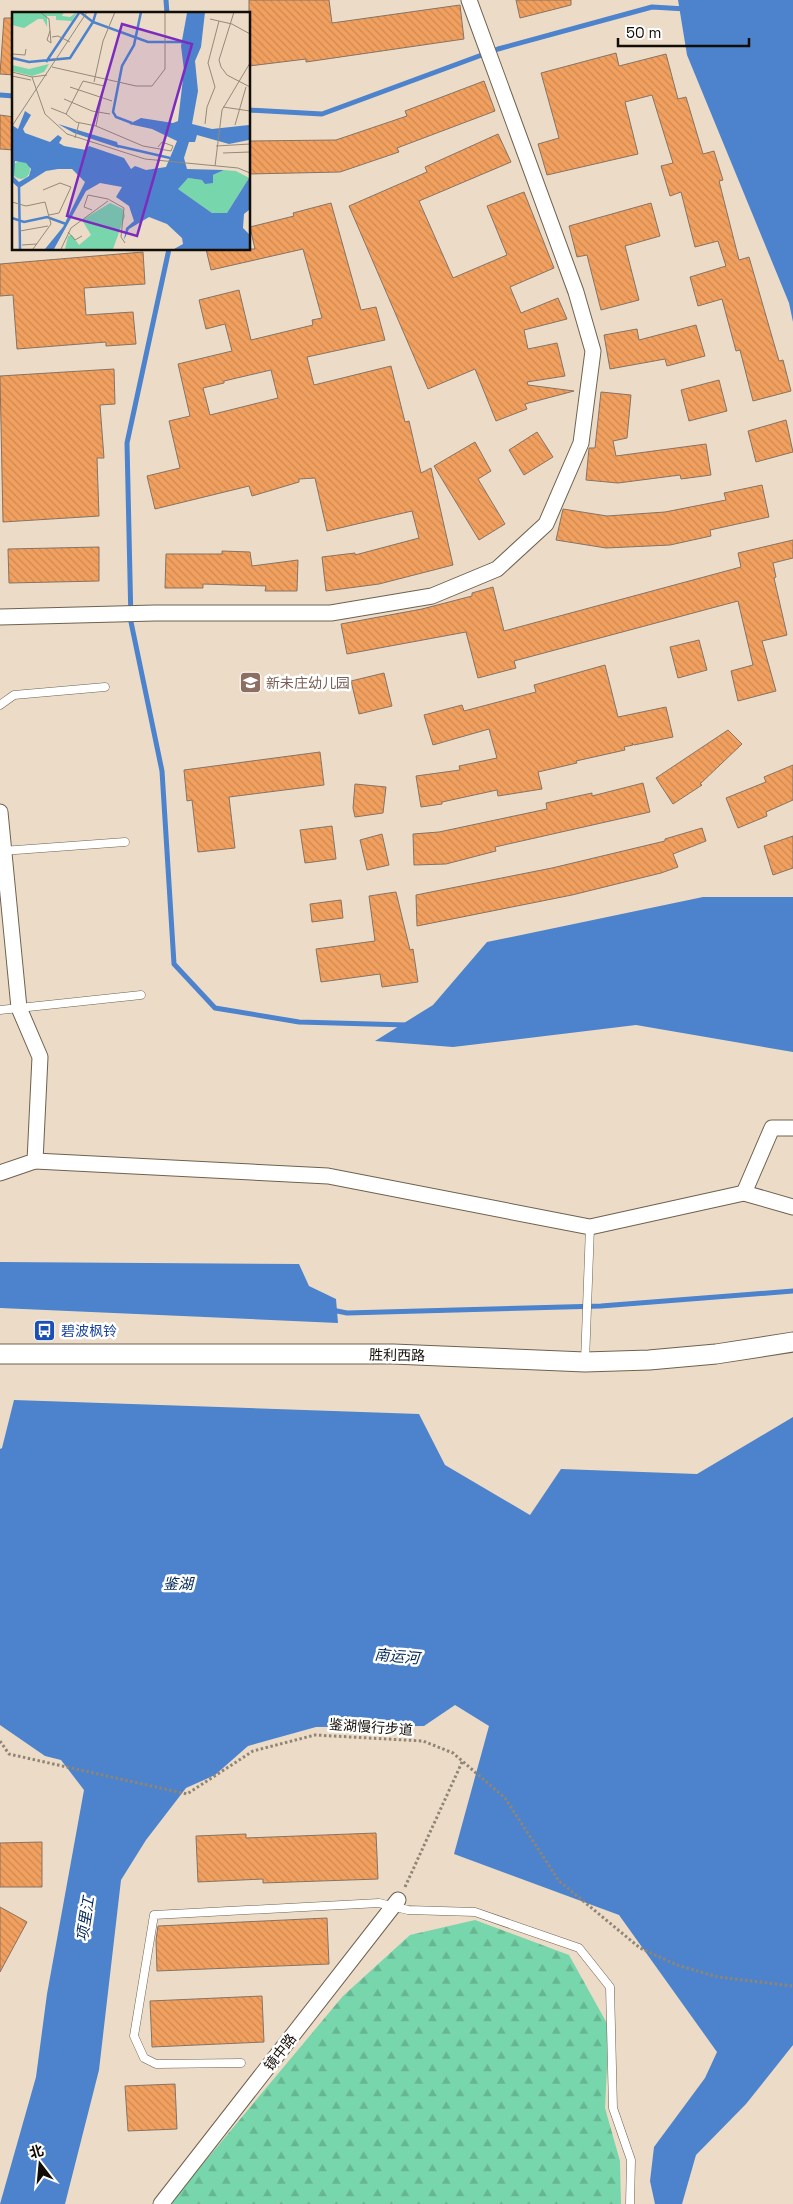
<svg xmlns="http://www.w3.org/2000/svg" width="793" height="2204" font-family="'Space Grotesk','Noto Sans SC',sans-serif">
	<defs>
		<pattern id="forest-firs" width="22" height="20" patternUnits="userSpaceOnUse" patternTransform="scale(1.25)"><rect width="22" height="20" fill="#77d6ab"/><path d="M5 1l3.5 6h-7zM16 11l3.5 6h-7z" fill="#66b692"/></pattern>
		<pattern id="building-back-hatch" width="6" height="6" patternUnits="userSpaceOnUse" patternTransform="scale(1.25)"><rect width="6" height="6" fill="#f1a05f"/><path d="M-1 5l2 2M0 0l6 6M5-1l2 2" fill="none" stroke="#ce8951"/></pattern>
	</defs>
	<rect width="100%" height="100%" fill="#ecdcc7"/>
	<polygon fill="url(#forest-firs)" points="475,1920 569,1955 609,2027 605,2108 620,2161 621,2204 173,2204 171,2202 343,1996 410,1935"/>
	<g fill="#4c83cc">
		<polygon points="678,0 793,0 793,322 789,303 687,55"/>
		<polygon points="703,897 793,897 793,1052 636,1025 453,1047 375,1041 433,1005 487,942"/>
		<polygon points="0,1262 299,1264 309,1286 336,1299 338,1323 0,1308"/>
		<polygon points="14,1400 419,1414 445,1465 530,1515 561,1469 697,1474 793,1417 793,2045 746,2104 696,2155 682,2204 655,2204 650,2181 654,2147 705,2078 717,2052 619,1915 454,1854 489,1726 455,1705 424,1726 316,1727 248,1746 215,1775 186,1788 146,1840 121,1880 99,2070 65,2204 0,2204 36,2077 47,1994 84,1790 61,1760 45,1756 0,1725 0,1449 2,1448"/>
	</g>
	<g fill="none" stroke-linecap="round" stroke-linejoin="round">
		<g stroke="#4c83cc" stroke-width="5">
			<polyline points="166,0 167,14"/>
			<polyline points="0,95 14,96"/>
			<polyline points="249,110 322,114 498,49 652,7 686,9"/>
			<polyline points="169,249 127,443 131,622 162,771 174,964 215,1008 299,1022 407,1025"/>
			<polyline points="332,1310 347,1313 601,1306 793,1291"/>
		</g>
	</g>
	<g fill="url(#building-back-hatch)" stroke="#877364" fill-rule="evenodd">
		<polygon points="249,0 329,0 332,23 460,5 464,39 306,62 306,59 249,66"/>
		<polygon points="516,0 571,0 571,5 520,18"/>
		<polygon points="4,18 14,18 14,75 0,74"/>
		<polygon points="616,53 619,66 666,54 678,99 686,97 703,154 714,151 723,180 719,181 739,260 749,257 779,361 783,360 791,391 753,401 740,350 736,351 722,299 698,306 690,277 726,266 718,241 695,247 681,192 670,196 661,166 673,163 652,95 625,102 638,154 547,175 538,144 559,138 541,73"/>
		<polygon points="484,81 495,111 397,148 399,152 340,172 249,174 249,141 336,140 407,116 405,111"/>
		<polygon points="0,115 14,117 14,150 0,149"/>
		<polygon points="498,134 511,162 419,201 453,278 507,255 487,206 524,192 554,268 510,287 521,313 558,298 567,319 524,330 528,349 557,343 565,376 527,382 528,385 574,391 525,404 527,409 496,421 475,369 428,389 349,206 427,172 425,167"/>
		<path d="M 331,203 L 361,310 L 376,307 L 385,340 L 307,357 L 314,385 L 391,366 L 405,422 L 409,421 L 421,473 L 431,468 L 453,565 L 379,584 L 326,591 L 322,557 L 355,553 L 355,555 L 419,538 L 412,511 L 327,531 L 315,478 L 299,479 L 299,482 L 252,496 L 249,486 L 155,509 L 147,476 L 180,468 L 169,421 L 190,416 L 178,364 L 232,351 L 225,324 L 206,329 L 199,300 L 239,290 L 251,340 L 313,325 L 312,320 L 322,318 L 303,249 L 211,270 L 206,249 L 255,249 L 250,227 L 294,216 L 293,213 ZM 271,370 L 278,398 L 210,415 L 203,388 L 224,383 L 224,381 Z"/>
		<polygon points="651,203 660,236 625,246 639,300 601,310 587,255 577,257 569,226"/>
		<polygon points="143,252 145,284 84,288 86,315 133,312 136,344 106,346 106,342 17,349 13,295 0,296 0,264"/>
		<polygon points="696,325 705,356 667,366 665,359 610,369 604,335 637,329 639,340"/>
		<polygon points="114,369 115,404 100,405 104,458 97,458 99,516 3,522 0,376"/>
		<polygon points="719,380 727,411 689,421 681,390"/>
		<polygon points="601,392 631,395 627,438 613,441 616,456 706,444 711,475 681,479 680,475 618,483 586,480 589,448 595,448"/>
		<polygon points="786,420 793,452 756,462 748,431"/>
		<polygon points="537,432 553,457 524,475 509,450"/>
		<polygon points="475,442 491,471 478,479 505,524 479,540 434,466"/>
		<polygon points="762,485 769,517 710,530 711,536 670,545 606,548 556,540 563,509 607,516 665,512 726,500 724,493"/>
		<polygon points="793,540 793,558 773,563 776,577 774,578 787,635 762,641 776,691 738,701 731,671 753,665 738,601 514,661 516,668 478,678 466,632 347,654 341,624 422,609 472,596 472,593 493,587 504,631 741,567 738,553"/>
		<polygon points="99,547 99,581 9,583 8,549"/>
		<polygon points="222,551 250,552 252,566 298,560 297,591 265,591 266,586 203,584 203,588 165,588 166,554 222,554"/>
		<polygon points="699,640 707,670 678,678 670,647"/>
		<polygon points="605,665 618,717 666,707 673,737 634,745 632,743 633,745 624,747 625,750 576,761 577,763 538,772 542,789 498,796 497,790 442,802 442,804 421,807 416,776 460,770 459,766 497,758 489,729 433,745 424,715 462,705 464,711 536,692 534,685"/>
		<polygon points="384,673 392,706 359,714 351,681"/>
		<polygon points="728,730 742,744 700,784 702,785 673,804 656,778"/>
		<polygon points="320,752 324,785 229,797 235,848 198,852 192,800 187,801 184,770"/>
		<polygon points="793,765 793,800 766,812 767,816 738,828 726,798 766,782 764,777"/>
		<polygon points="643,783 650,812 495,847 496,851 446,864 414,865 413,834 439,832 547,809 546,803 592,793 592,796"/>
		<polygon points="355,784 386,787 383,813 355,817 353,808"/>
		<polygon points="332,826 336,859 305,863 300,830"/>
		<polygon points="702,828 706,841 673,854 678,867 661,873 572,895 417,926 416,895 552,868 665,841 665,839"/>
		<polygon points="382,834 389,865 367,870 360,840"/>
		<polygon points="793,836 793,868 773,875 764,846"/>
		<polygon points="396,892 410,950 413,949 418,982 382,987 380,974 321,982 316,949 375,941 369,896"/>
		<polygon points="341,900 343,918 312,922 310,904"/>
		<polygon points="376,1833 378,1879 263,1883 263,1879 198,1882 196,1836 246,1834 246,1838"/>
		<polygon points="42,1842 42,1887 0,1887 0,1843"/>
		<polygon points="0,1907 27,1922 0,1972"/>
		<polygon points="327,1918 329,1964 157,1971 156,1940 158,1926"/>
		<polygon points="262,1996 264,2042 152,2047 150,2001"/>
		<polygon points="175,2084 177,2129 128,2131 125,2086"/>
	</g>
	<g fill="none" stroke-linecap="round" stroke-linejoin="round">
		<defs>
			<g id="service">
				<polyline points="0,705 14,695 105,687"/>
				<polyline points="2,851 125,842"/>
				<polyline points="0,1010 141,995"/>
				<polyline points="585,1362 590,1227"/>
				<polyline points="241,2063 156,2064 144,2058 134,2036 154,1915 379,1903 408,1910 475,1912 579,1948 610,1987 613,2108 631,2160 630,2204"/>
			</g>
			<g id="minor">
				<polyline points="0,617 155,613 331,613 432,596 497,569 546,524 581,443 593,351 576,292 469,0"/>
				<polyline points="0,812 19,1008 40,1057 35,1161 0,1173"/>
				<polyline points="35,1161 328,1176 590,1227 744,1193 793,1207"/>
				<polyline points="744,1193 772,1128 793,1128"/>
				<polyline points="161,2204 398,1900"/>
			</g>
			<polyline id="tertiary" points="0,1354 393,1354 585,1362 649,1360 716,1354 793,1342"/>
		</defs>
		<use href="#service" stroke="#6f614f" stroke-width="9"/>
		<use href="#minor" stroke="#6f614f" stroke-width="17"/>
		<use href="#tertiary" stroke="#6f614f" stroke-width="21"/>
		<g stroke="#908575" stroke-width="3" stroke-dasharray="2.5 2.5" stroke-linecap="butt">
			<polyline points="0,1741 9,1754 187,1794 253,1751 315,1735 423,1741 453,1753 505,1798 559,1881 640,1948 677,1965 718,1977 793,1986"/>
			<polyline points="405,1887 463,1760"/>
		</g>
		<use href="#service" stroke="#fff" stroke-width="8"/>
		<use href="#minor" stroke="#fff" stroke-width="15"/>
		<use href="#tertiary" stroke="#fff" stroke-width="19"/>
	</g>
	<defs>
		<symbol id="school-square" viewBox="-11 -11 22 22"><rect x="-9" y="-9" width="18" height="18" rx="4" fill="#8d6e63" stroke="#fff"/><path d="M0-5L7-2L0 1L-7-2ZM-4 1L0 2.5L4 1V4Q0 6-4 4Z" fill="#fff"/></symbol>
		<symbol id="bus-square" viewBox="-11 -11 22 22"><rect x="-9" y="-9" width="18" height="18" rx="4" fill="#1a4fb4" stroke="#fff"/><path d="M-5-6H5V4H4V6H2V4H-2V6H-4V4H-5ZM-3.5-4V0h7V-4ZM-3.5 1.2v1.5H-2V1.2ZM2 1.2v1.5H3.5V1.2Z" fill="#fff"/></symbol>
	</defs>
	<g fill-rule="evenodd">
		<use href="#school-square" x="238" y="670" width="25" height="25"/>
		<use href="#bus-square" x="32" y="1318" width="25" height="25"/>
	</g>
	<g text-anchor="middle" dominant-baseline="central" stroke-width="5" stroke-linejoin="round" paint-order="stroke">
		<g font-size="14" fill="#785e54" stroke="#fff" text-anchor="start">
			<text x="266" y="683">新未庄幼儿园</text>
		</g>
		<g font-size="14" fill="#164399" stroke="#fff" text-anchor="start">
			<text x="61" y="1331">碧波枫铃</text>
		</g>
		<g font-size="14" fill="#120d06" stroke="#fff">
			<text transform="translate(397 1355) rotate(1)">胜利西路</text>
			<text transform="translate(371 1727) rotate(4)">鉴湖慢行步道</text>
			<text transform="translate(280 2052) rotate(-52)">镜中路</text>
		</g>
		<g font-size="15" font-style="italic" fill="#022756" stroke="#fff">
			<text x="178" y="1583">鉴湖</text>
			<text transform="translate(397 1656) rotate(5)">南运河</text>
			<text transform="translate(85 1919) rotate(-81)">项里江</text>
		</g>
	</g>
	<g transform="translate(12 12)">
		<rect width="238" height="238" fill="#ecdcc7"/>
		<path d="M0 158a9 9 0 1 1 18 0a9 9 0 1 1-18 0ZM 212,158 L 224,159 L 237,166 L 215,201 L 200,201 L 166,177 L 167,173 L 176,166 L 190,168 Z" fill="#77d6ab"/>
		<path d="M 0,0 L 52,0 L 50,4 L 58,5 L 65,0 L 60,9 L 44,8 L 44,4 L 35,4 L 35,15 L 31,7 L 26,7 L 12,16 L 0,13 ZM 37,52 L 32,60 L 20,64 L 0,59 L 0,53 L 17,57 ZM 212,159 L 219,160 L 219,165 L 209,169 L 204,177 L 194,179 L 184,172 L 185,168 L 203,173 L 204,164 ZM 226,161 L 237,166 L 223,184 L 221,182 L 226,175 ZM 218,168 L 224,175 L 208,196 L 198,192 L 198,185 L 192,187 L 186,179 L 211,180 L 218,173 ZM 98,191 L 111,197 L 113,204 L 101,237 L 53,237 L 56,224 L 60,223 L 67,233 L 79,223 L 70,208 Z" fill="#77d6ab"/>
		<path d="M 193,0 L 189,35 L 183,49 L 186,79 L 180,112 L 200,117 L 237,113 L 237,128 L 217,132 L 185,123 L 183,130 L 177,130 L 172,146 L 175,157 L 212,158 L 201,163 L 201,171 L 193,172 L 190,168 L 176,166 L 166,177 L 200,201 L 215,201 L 237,166 L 237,198 L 232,202 L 231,216 L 237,222 L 237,237 L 162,237 L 171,232 L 170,226 L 155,212 L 137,205 L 117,217 L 112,228 L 114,216 L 122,209 L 117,194 L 104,185 L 110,175 L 88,171 L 74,179 L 42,237 L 33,237 L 51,215 L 73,170 L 60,157 L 46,157 L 34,159 L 7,176 L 0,170 L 0,113 L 6,117 L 13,99 L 19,103 L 11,117 L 13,121 L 38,130 L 46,123 L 50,126 L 47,131 L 52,134 L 74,138 L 77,134 L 112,146 L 119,157 L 123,154 L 134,158 L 154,155 L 165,129 L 140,117 L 117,112 L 129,106 L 161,111 L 166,109 L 172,58 L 169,34 L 175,1 ZM 3,149 L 14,151 L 19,157 L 17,164 L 7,170 L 2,165 ZM 46,112 L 105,130 L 107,136 L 62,121 Z" fill="#4c83cc" fill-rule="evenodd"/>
		<path fill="none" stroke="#4c83cc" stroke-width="2.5" d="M 84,0 L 81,10 L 136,30 L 170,30M 0,46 L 17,50 L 58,46 L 81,10 L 68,0M 34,50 L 67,1M 120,111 L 104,105 L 101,100 L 110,54 L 122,33 L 129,0M 106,134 L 158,146M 7,174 L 8,237M 0,206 L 12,210 L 35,205 L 54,212"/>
		<path fill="none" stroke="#95897a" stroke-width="1" d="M 28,0 L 37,7 L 39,31 L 35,28 L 38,19M 222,0 L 207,48 L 209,55 L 215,63 L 238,75M 198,7 L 220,12 L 238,22M 40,25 L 46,24 L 58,30M 0,42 L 13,43 L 14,37M 40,55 L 124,74 L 140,74 L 153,57 L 153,0M 0,60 L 20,65 L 35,63M 0,64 L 19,68M 20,65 L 33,102 L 55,122 L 133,147 L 226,156 L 238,161M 71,69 L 92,74 L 84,114 L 64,110 L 54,102 ZM 82,70 L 91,29 L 103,0M 58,75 L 100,89M 52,87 L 80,99 L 98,102M 211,95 L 238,99M 39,96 L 54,102M 193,112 L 195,95 L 203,75 L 196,51 L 207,9M 223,113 L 234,75M 0,114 L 75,0M 84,114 L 131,134 L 159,139 L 161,134 L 150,130 L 146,135M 63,126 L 67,111M 204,134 L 238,132M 211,141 L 238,140M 203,154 L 210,98 L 238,51M 31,178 L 48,171 L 59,175 L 47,201 L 37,203M 0,190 L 14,194 L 33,190 L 39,212 L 21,237M 80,198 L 72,195 L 76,183 L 96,187 L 112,196 L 109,225 L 113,231M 8,219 L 36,214M 56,220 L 63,228 L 70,224M 10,233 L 25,232M 49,237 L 59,216 L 96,189"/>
		<path fill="#7b2cbf" fill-opacity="0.15" stroke="#7b2cbf" stroke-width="2.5" d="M 110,12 L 180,32 L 125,224 L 55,204 Z"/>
		<rect width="238" height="238" fill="none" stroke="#120d06" stroke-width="2.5"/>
	</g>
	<g transform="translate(40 2164) rotate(344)" stroke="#ffffff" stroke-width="4" paint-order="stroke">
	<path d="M0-4L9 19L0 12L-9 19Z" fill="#120d06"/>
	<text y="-8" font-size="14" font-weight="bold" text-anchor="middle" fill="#120d06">北</text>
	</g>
	<path d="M618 38v8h131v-8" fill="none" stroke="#120d06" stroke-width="2.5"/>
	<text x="626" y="38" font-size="15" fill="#120d06" stroke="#ffffff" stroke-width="4" paint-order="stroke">50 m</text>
</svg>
